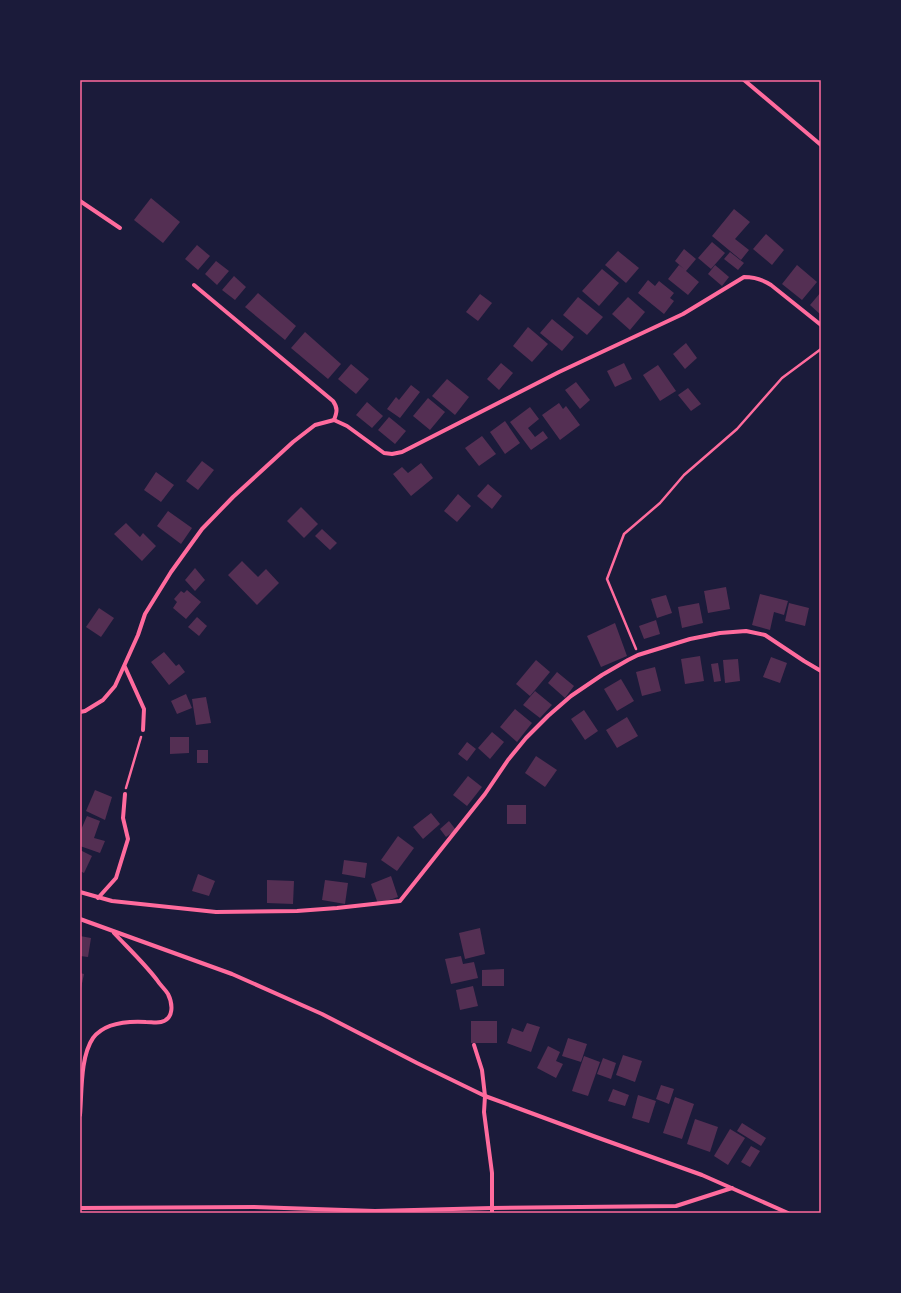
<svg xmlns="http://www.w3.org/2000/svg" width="901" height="1293" font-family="'Noto Sans',sans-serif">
	<rect width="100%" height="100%" fill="#1b1b3a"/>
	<g fill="#542f53">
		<polygon points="151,198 180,222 163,243 134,220"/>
		<polygon points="734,209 750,222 735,239 749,250 741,260 712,236"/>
		<polygon points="766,234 784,250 772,265 753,249"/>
		<polygon points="712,242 725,253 711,269 698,258"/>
		<polygon points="197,245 210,256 198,270 185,259"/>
		<polygon points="684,249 696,259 686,271 699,282 688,295 668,279 679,265 684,269 675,261"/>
		<polygon points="618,251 639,268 626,283 605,265"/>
		<polygon points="730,252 744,263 738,270 724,259"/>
		<polygon points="216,261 229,271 217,285 205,274"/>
		<polygon points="715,265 729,277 722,286 708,274"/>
		<polygon points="797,265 817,282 802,300 782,284"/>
		<polygon points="602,269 619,283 599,306 582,291"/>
		<polygon points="234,276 246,287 235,300 222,290"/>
		<polygon points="648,280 655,286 659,281 674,293 670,298 674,301 664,314 638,293"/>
		<polygon points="821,292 821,315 810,305"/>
		<polygon points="258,293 296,326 285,340 245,307"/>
		<polygon points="480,294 492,303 478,321 466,312"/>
		<polygon points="578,297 603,317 587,335 563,315"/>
		<polygon points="628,297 645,312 630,330 612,314"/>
		<polygon points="552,319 574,337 562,351 540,333"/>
		<polygon points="528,327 548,344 532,362 513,346"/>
		<polygon points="305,332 341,364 328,379 291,348"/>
		<polygon points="686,343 697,358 685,369 673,354"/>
		<polygon points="501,363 513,373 499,390 487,379"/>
		<polygon points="624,363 632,379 615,387 607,371"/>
		<polygon points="351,364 369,379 356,394 338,379"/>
		<polygon points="658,365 676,391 660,401 643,375"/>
		<polygon points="447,379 469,397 455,415 432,396"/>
		<polygon points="576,382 590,400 580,409 565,390"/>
		<polygon points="411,385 420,392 400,418 387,409 396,397 399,400"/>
		<polygon points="688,388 701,404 691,411 678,395"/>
		<polygon points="428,398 445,412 430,430 413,416"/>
		<polygon points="367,402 383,416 372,428 356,415"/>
		<polygon points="559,403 563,409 566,406 580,425 560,440 542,415"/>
		<polygon points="530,407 539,419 528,428 535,437 543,431 548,438 531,450 510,422"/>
		<polygon points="389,417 406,431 395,444 378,430"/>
		<polygon points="505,421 520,443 505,454 490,432"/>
		<polygon points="482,436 496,454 479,466 465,448"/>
		<polygon points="202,461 214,470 198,490 186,481"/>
		<polygon points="421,463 433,478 411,496 393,474 402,467 408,473"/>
		<polygon points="156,472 174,485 161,502 144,490"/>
		<polygon points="488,484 502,496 492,509 477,496"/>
		<polygon points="458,494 471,506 457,522 444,511"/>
		<polygon points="301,507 318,524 304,538 287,521"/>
		<polygon points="168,511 192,528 181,544 157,526"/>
		<polygon points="126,523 140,537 143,533 156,546 142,561 114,534"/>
		<polygon points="322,529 337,543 330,550 315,536"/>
		<polygon points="242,561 258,577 266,569 279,583 257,605 228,575"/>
		<polygon points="195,568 205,580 195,591 185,580"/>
		<polygon points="726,587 730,609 708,613 704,591"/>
		<polygon points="187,590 201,602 186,619 173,608 177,602 174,599 181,591 184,593"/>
		<polygon points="760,594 788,601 784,615 774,612 770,630 752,625"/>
		<polygon points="666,595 672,613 657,618 651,599"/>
		<polygon points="699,603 703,623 682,628 678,607"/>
		<polygon points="789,603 809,608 805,626 785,621"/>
		<polygon points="99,608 114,618 101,637 86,627"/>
		<polygon points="197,617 207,626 199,636 188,627"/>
		<polygon points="656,620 660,634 644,639 639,626"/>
		<polygon points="615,623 627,656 601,667 587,636"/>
		<polygon points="164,652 176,666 179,664 185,672 169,685 151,662"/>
		<polygon points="700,656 704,681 685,684 681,659"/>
		<polygon points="771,657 787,663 780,683 763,677"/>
		<polygon points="738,659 740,681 725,683 723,660"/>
		<polygon points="536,660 550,672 530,696 516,684"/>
		<polygon points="718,663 721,681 714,682 711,664"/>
		<polygon points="655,667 661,691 642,696 636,672"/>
		<polygon points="557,672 574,686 565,698 548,683"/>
		<polygon points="621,679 634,701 617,711 604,689"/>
		<polygon points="535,691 552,705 540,718 523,705"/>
		<polygon points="186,694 192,708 177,714 171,701"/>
		<polygon points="206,697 211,723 196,725 192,699"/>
		<polygon points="515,709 532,723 517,742 500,727"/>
		<polygon points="584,710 598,731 585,740 571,719"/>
		<polygon points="627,717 638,736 617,748 606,730"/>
		<polygon points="492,732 504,742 490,759 478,748"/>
		<polygon points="170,737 189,737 189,753 170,754"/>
		<polygon points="467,742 476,749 467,761 458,754"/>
		<rect x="197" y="750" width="11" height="13"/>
		<polygon points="536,756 557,770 545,787 525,773"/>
		<polygon points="468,776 482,787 467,806 453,795"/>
		<polygon points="95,790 112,797 105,820 86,811"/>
		<rect x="507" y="805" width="19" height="19"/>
		<polygon points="431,813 440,824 423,839 413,827"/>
		<polygon points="87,816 100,821 94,838 105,841 100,853 80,846 80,832"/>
		<polygon points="449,821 456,830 446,837 440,829"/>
		<polygon points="398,836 414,848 397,871 381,860"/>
		<polygon points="80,850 92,856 84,873 80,871"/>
		<polygon points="344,860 367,863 365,878 342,874"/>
		<polygon points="198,874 215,881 209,896 192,891"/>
		<polygon points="391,876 398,897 378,904 371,884"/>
		<polygon points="267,880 294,881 293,904 267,903"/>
		<polygon points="325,880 348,883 345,904 322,900"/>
		<polygon points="480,928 485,954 465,959 459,933"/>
		<polygon points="80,936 91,938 88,957 80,956"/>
		<polygon points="461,956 463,964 474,962 478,978 451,984 445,959"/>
		<polygon points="504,969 504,986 482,986 482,970"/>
		<polygon points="80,973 84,974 81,988 80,988"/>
		<polygon points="473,986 478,1006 460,1010 456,990"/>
		<rect x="471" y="1021" width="26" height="22"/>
		<polygon points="527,1023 540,1027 531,1052 507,1043 512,1028 523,1032"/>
		<polygon points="568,1038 587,1044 581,1062 562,1056"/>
		<polygon points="548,1046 560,1052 556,1061 563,1064 556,1078 537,1068"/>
		<polygon points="623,1055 642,1061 635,1082 616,1075"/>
		<polygon points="584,1056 600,1062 588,1096 572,1091"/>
		<polygon points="603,1058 616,1063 611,1079 597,1074"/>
		<polygon points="661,1085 674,1089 669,1104 656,1099"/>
		<polygon points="613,1089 629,1095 625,1106 608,1101"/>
		<polygon points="638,1095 656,1101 649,1123 632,1118"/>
		<polygon points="675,1097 694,1104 682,1139 663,1133"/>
		<polygon points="695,1119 718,1127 710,1152 687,1144"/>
		<polygon points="742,1123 766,1138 761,1146 737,1131"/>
		<polygon points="730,1129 745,1138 728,1165 714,1156"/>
		<polygon points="751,1146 760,1151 750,1167 741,1162"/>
	</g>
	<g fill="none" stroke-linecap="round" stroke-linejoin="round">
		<g stroke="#ff6b9d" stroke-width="2.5">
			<polyline points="636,649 607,579 624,534 660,503 684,475 737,429 782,378 821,349"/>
			<polyline points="126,788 141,737"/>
		</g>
		<g stroke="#ff6b9d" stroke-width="4">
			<polyline points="744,80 821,145"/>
			<polyline points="80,201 120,228"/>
			<path d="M 194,285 L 333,401 C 338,408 337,412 334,420"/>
			<polyline points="125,667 144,709 143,730"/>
			<path d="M 80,712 L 85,711 L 103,700 L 115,686 L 138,635 L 145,614 L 171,572 L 202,529 L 233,497 L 293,442 L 315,425 L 334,420 L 347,426 L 384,453 L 392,454 L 402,452 L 559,372 L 683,314 L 744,277 C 755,277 762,279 771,285 L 821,325"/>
			<polyline points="80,892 112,901 216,912 297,911 337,908 400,901 485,794 508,760 526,738 548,716 571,696 602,675 628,660 638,655 690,639 720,633 746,631 765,635 804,661 821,671"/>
			<polyline points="98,898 116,878 128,839 123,818 125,794"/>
			<polyline points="80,919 232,974 322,1014 417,1063 485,1096 596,1137 702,1175 788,1213"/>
			<polyline points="474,1045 482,1070 485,1096 484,1112 492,1173 492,1213"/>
			<path d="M 80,1115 C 82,1093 80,1057 93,1038 C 105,1022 128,1021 146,1022 C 151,1022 157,1023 161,1022 C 174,1019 173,1004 168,994 C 165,989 160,985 157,980 C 144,963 128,948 114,933"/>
			<polyline points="80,1208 254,1207 375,1211 492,1208 676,1206 732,1188"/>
		</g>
	</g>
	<rect width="901" height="1293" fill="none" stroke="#1b1b3a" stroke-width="162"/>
	<rect x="81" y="81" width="739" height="1131" fill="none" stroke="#ff6b9d" stroke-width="1.5"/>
</svg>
